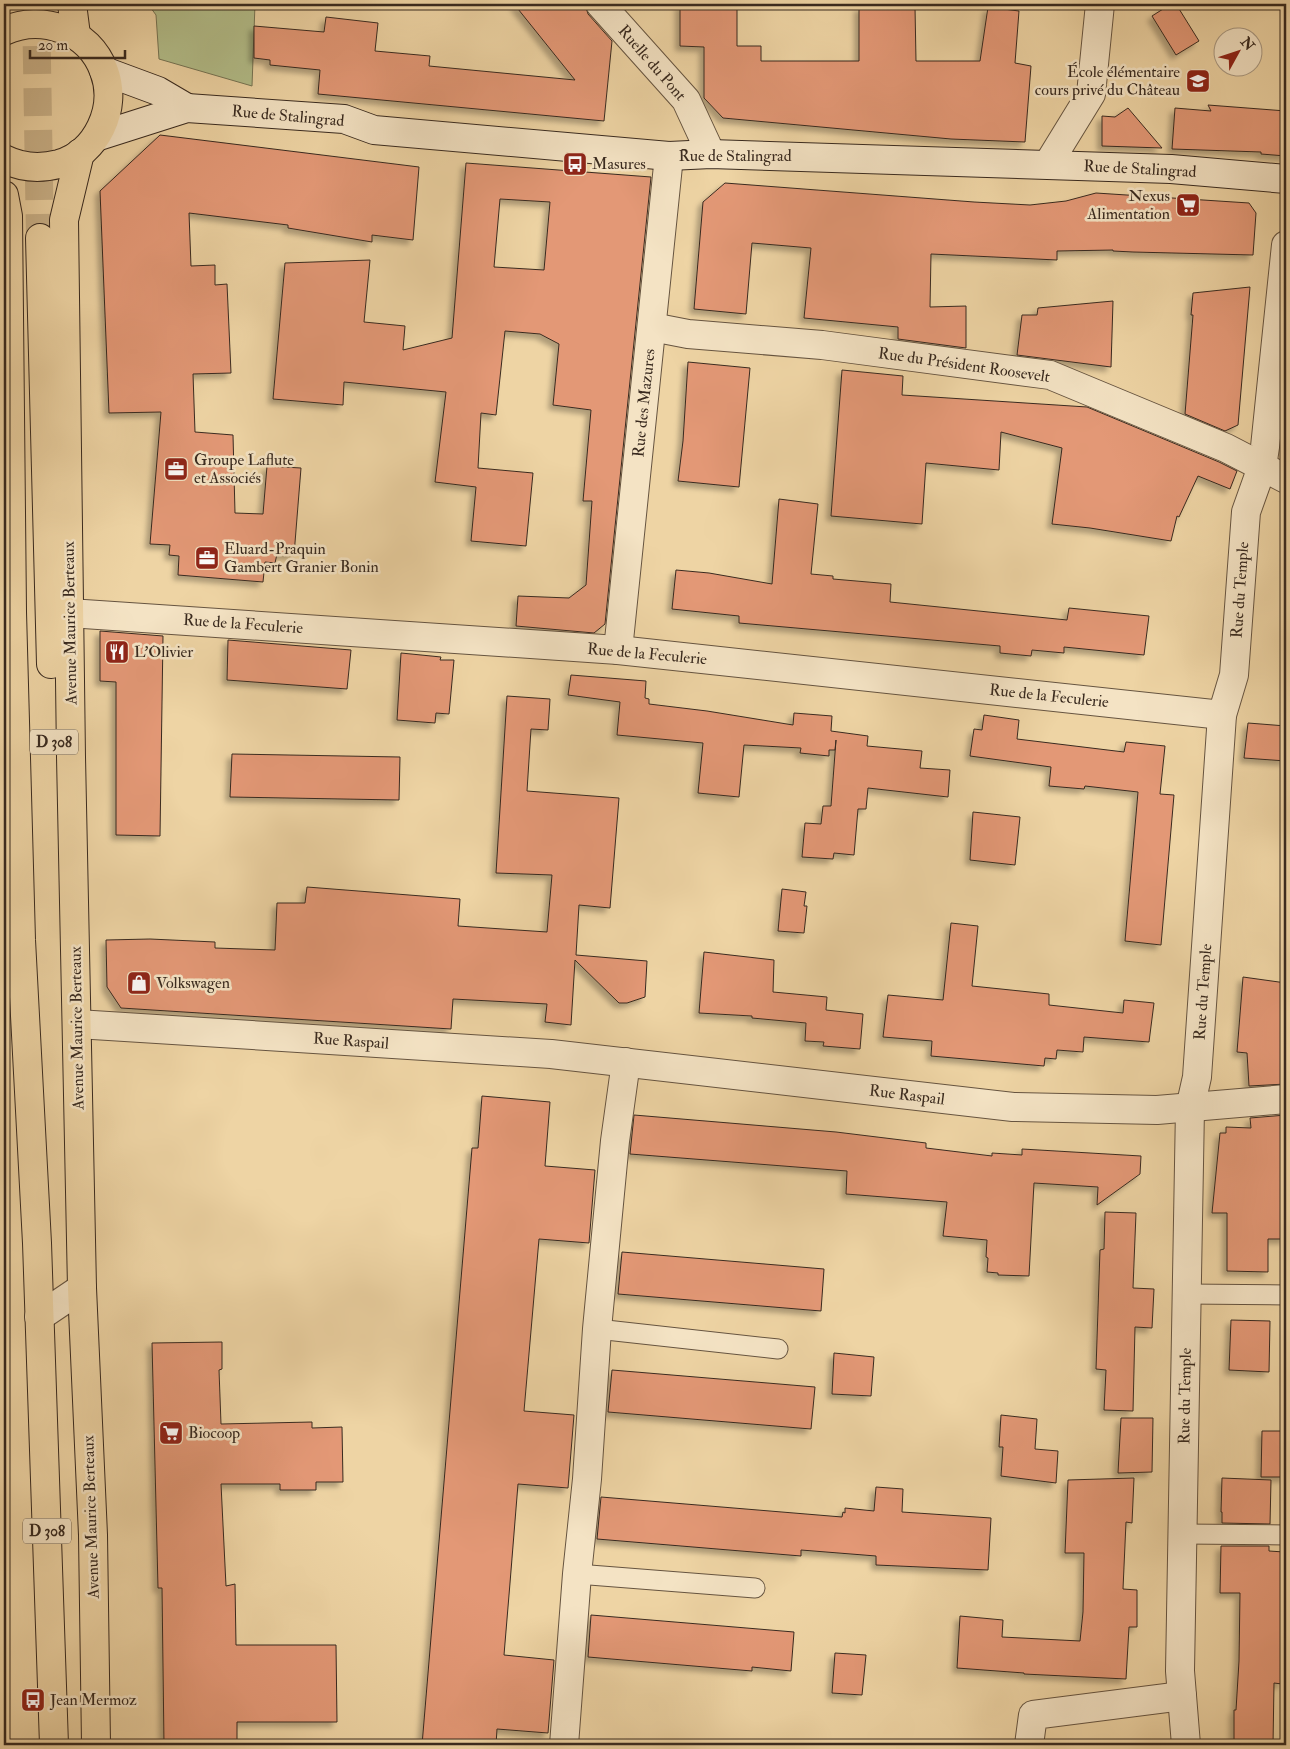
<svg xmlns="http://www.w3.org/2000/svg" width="1290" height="1749" font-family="'IM FELL Double Pica',serif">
	<defs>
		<filter id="shadow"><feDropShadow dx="-4.5" dy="4.5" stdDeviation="2.5" flood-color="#0004"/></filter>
	</defs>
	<rect width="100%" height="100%" fill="#eed4a4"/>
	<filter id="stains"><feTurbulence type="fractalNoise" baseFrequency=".004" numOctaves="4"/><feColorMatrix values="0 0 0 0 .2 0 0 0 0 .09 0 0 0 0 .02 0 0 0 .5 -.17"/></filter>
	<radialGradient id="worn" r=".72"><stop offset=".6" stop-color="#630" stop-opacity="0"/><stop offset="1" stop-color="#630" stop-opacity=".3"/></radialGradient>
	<polygon fill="#b3be8a" stroke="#767454" points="148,4 255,4 252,86 159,59 156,15"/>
	<g fill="#e39876" stroke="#392a1f" fill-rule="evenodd" filter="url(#shadow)">
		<polygon points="514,4 585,4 588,14 612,41 604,121 318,94 320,70 270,65 270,60 254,58 254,26 324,32 326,17 378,23 375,51 430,56 429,66 575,80"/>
		<polygon points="680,4 737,4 737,46 761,46 761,61 859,61 859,7 915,7 916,61 980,61 988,7 1019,11 1015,63 1031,66 1025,142 951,139 723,118 704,98 704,47 680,46"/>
		<polygon points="1171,4 1176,4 1199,41 1176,55 1152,16"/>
		<polygon points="1208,105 1286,111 1286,156 1261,154 1261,152 1172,149 1175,108 1211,111"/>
		<polygon points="1128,108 1162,148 1102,146 1102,116 1115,117"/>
		<polygon points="160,135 419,167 413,240 372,235 372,242 288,228 288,225 189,213 191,266 215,265 215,285 227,284 231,373 193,374 195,432 233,435 235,513 263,514 267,466 301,468 294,555 277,554 275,563 265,562 263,582 178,575 179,556 169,555 170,545 150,544 161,412 109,413 100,191"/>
		<path d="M 466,163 L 651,177 L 605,624 L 594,633 L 516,626 L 518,596 L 569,598 L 586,585 L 592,501 L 583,501 L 591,410 L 553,405 L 559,344 L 540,334 L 505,331 L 496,415 L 481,413 L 478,468 L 533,473 L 526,546 L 471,541 L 476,487 L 435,482 L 446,392 L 344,382 L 343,405 L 273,399 L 285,263 L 370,260 L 364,322 L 405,326 L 403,350 L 452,338 ZM 500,199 L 550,202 L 544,270 L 494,267 Z"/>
		<polygon points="725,183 974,202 1030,205 1066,201 1096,193 1249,203 1256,213 1253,255 1133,252 1113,251 1113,250 1057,251 1057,260 931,254 930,307 966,306 966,348 898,339 898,327 804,318 811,248 752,243 746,314 694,309 703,202"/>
		<polygon points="1250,287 1238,425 1225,431 1185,414 1193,315 1191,315 1193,293"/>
		<polygon points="1113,301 1111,367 1017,355 1022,315 1037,315 1038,308"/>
		<polygon points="688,362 750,368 739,487 678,481 683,441"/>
		<polygon points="842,370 903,376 902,395 1087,407 1219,462 1237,471 1230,489 1198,476 1179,517 1177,516 1171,541 1090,528 1052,524 1062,448 1001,432 999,470 926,463 922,524 831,516"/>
		<polygon points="779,499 818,504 811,574 833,576 833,579 891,584 890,602 1067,620 1069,608 1149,616 1144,655 1064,647 1064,653 1032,650 1031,656 1000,653 1000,646 739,623 739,616 672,609 676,570 709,573 772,584"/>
		<polygon points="100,631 163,636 160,836 116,835 116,682 100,681"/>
		<polygon points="228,640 351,650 347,689 227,680"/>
		<polygon points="401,653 441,657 440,660 454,660 449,714 436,713 435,723 397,720"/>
		<polygon points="571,675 646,681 645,698 649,699 649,704 707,711 793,725 794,713 832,716 831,731 868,736 867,746 922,751 920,768 950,770 948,797 868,788 866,809 858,809 854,855 834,853 833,859 802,857 805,823 821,824 823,806 831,806 836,740 835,750 829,750 829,756 800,753 801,748 744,745 739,797 698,793 703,743 617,735 620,702 568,695"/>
		<polygon points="507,696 550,699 548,730 531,729 527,791 619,798 610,908 579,905 576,955 647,961 645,997 627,1003 619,1003 575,960 571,1025 545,1022 547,1004 453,999 451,1029 121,1008 107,987 106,940 150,939 215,942 215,948 275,950 277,903 305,903 307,887 460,899 458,926 547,932 552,875 496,873"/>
		<polygon points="984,715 1019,720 1017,739 1124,752 1126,742 1165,746 1160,794 1174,795 1161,945 1125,941 1138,792 1085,786 1084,789 1049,786 1051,767 970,756 974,729 982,730"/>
		<polygon points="1248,723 1286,726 1286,761 1244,758"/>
		<polygon points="232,754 400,757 399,800 230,797"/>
		<polygon points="973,812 1020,817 1015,865 970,860"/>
		<polygon points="782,889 806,892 804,906 807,906 804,933 778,931"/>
		<polygon points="951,923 978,926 972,986 1049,994 1049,1005 1123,1013 1124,1000 1154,1003 1149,1042 1084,1037 1083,1052 1057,1050 1056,1059 1045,1058 1044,1066 931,1056 932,1041 883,1037 888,995 943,1000"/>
		<polygon points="704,952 774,960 773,992 827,997 826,1010 863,1014 860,1049 823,1046 824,1042 805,1041 806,1023 752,1018 752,1016 699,1013"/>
		<polygon points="1243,977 1286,983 1286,1008 1283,1036 1286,1036 1286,1084 1249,1086 1247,1053 1237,1052"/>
		<polygon points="482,1096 550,1102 545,1166 595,1170 589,1243 539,1239 524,1411 574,1415 568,1488 518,1484 510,1583 504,1655 554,1660 548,1733 497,1729 496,1745 422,1745 472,1148 478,1148"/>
		<polygon points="634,1115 836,1132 926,1143 926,1148 992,1156 992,1153 1022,1155 1022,1149 1141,1156 1140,1174 1097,1205 1098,1187 1034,1183 1029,1276 998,1275 998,1273 987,1272 988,1258 986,1257 987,1240 943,1236 947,1202 846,1194 847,1171 630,1154"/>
		<polygon points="1286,1115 1286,1239 1268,1239 1268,1272 1227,1271 1227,1213 1212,1213 1220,1133 1226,1133 1226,1127 1251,1128 1250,1118"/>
		<polygon points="1105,1212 1136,1213 1133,1288 1154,1289 1152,1328 1135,1327 1133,1411 1104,1410 1106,1370 1096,1369 1100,1250 1104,1249"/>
		<polygon points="622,1252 824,1269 821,1311 618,1294"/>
		<polygon points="1231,1320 1270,1321 1269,1372 1229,1370"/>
		<polygon points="222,1342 222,1369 219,1370 221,1424 312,1422 312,1428 342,1427 343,1482 316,1482 316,1490 280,1490 280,1484 221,1484 226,1586 235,1584 236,1645 336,1645 337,1722 237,1722 237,1745 164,1745 162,1588 158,1588 152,1343"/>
		<polygon points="834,1353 874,1357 871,1396 832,1394"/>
		<polygon points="612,1370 815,1387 811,1429 608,1412"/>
		<polygon points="1001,1415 1037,1419 1035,1449 1058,1451 1056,1483 1001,1476 1003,1447 999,1447"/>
		<polygon points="1121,1418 1153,1418 1152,1472 1118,1473"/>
		<polygon points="1262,1431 1286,1431 1286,1477 1261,1477"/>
		<polygon points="1134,1478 1132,1523 1126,1522 1123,1589 1137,1590 1137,1627 1129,1627 1126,1679 1024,1674 1024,1673 957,1668 960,1616 1003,1620 1002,1637 1080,1641 1083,1612 1084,1553 1065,1553 1068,1480"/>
		<polygon points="1222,1478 1271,1480 1270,1524 1222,1523 1222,1512 1221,1512"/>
		<polygon points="876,1487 903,1489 902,1512 991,1518 988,1570 876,1565 876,1556 801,1550 801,1556 597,1539 601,1497 842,1517 843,1512 845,1513 845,1508 874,1511"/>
		<polygon points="1221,1546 1269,1546 1269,1551 1284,1552 1282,1684 1274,1683 1273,1745 1234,1745 1234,1710 1236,1710 1239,1661 1240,1593 1220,1593"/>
		<polygon points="591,1615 794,1632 791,1671 752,1667 752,1671 588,1657"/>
		<polygon points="835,1653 866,1655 862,1695 832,1693"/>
	</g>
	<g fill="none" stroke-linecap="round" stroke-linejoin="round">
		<polyline stroke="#cab289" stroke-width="28" stroke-dasharray="28 14" stroke-linecap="butt" points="36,4 40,238"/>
		<defs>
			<g id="service">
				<polyline points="1186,1294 1286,1295"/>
				<polyline points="597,1329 778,1349"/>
				<polyline points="1182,1534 1286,1535"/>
				<polyline points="577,1574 755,1588"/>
			</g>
			<g id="minor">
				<polyline points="600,4 686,100 711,154"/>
				<polyline points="1048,164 1091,94 1100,4"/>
				<polyline points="652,327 688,334 822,345 1050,375 1226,448 1286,479"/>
				<polyline points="69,613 618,650 1222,715"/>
				<polyline points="618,650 669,156"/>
				<polyline points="77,1024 551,1054 1013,1107 1157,1110 1286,1099"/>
				<polyline points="39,1317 82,1288"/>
				<polyline points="564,1745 577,1574 587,1479 597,1329 615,1141 626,1062"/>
				<polyline points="1029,1745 1033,1715 1182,1696"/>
				<polyline points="1186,1745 1180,1671 1190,1108 1197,1077 1222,715 1234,675 1246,512 1262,467 1265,447 1286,245"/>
			</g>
			<g id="secondary">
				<polyline points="104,71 158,91 187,108"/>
				<polyline points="96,137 187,108 344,119 374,130 669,156 711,154 1171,169 1286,179"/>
			</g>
			<g id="primary">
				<polyline points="72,4 76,35"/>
				<path d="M 4,31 C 42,14 89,30 104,71 C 118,108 97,153 59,164 C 40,169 22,168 4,159"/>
				<polyline points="80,153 64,220 71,757 82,1288 93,1535 96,1745"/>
				<polyline points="4,195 8,216 12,612 21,940 37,1243 54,1745"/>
				<polyline points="40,238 51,664"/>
			</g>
		</defs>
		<use href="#service" stroke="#665440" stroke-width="21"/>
		<use href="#minor" stroke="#665440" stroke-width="30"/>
		<use href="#secondary" stroke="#392a1f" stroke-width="30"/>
		<use href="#primary" stroke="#392a1f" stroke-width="30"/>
		<use href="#service" stroke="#f4e3c4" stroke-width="19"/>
		<use href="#minor" stroke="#f4e3c4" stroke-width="28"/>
		<use href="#secondary" stroke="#f4e3c4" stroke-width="28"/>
		<use href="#primary" stroke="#eed4a4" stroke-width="28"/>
	</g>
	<defs>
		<symbol id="school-square" viewBox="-11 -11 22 22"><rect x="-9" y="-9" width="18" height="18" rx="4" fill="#8f2418" stroke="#f4e3c4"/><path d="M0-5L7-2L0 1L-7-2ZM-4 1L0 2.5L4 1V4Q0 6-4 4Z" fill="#fff"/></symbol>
		<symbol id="bus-square" viewBox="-11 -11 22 22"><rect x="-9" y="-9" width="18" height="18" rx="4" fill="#8f2418" stroke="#f4e3c4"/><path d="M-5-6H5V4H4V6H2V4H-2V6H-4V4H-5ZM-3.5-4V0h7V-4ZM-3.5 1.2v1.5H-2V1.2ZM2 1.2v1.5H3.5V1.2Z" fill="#fff"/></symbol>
		<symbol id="supermarket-square" viewBox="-11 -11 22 22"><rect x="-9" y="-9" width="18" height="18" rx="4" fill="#8f2418" stroke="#f4e3c4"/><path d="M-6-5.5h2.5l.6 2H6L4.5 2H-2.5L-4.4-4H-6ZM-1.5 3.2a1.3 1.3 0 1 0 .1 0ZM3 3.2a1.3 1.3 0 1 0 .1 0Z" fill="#fff"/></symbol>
		<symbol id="office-square" viewBox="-11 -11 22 22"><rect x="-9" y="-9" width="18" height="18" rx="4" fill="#8f2418" stroke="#f4e3c4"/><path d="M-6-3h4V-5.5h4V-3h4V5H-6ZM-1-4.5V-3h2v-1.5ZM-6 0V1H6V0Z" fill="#fff"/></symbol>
		<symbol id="restaurant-square" viewBox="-11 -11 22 22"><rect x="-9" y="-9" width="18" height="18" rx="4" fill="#8f2418" stroke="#f4e3c4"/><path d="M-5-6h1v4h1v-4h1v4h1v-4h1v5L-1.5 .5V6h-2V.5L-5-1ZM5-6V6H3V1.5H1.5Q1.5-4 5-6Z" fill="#fff"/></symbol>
		<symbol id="shop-square" viewBox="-11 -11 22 22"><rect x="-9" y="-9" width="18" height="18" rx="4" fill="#8f2418" stroke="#f4e3c4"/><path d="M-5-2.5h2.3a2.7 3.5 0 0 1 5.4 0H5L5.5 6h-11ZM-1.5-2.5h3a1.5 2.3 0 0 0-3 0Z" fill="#fff"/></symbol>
	</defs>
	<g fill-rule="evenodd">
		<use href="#school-square" x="1184" y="67" width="28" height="28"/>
		<use href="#bus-square" x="561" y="150" width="28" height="28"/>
		<use href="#supermarket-square" x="1174" y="191" width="28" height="28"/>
		<use href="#office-square" x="162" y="455" width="28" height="28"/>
		<use href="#office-square" x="193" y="544" width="28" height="28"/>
		<use href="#restaurant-square" x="103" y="638" width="28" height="28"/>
		<use href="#shop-square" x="125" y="969" width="28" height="28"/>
		<use href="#supermarket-square" x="157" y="1419" width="28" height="28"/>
		<use href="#bus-square" x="19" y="1686" width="28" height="28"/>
	</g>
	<g text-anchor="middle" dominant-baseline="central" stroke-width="5" stroke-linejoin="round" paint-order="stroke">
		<g fill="#f4e3c4" stroke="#716250" stroke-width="1">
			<rect x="30" y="729.5" width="48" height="25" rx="4"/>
			<rect x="23" y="1518.5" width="48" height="25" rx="4"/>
		</g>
		<g font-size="15" font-weight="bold" fill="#392a1f">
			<text x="54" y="742">D 308</text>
			<text x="47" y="1531">D 308</text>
		</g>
		<g font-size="16" fill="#392a1f" stroke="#f4e3c4">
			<text transform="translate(652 63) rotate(49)">Ruelle du Pont</text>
			<text transform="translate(288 116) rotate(5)">Rue de Stalingrad</text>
			<text x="735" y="156">Rue de Stalingrad</text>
			<text transform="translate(1140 169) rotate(3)">Rue de Stalingrad</text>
			<text transform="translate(964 365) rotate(8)">Rue du Président Roosevelt</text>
			<text transform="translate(644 403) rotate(-84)">Rue des Mazures</text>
			<text transform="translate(1240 590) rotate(-86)">Rue du Temple</text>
			<text transform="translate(70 623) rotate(-91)">Avenue Maurice Berteaux</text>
			<text transform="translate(243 624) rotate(4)">Rue de la Feculerie</text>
			<text transform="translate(647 654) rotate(5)">Rue de la Feculerie</text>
			<text transform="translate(1049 696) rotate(6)">Rue de la Feculerie</text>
			<text transform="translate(1203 992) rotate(-86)">Rue du Temple</text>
			<text transform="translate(77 1028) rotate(-91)">Avenue Maurice Berteaux</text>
			<text transform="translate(351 1041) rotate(4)">Rue Raspail</text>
			<text transform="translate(907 1095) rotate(7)">Rue Raspail</text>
			<text transform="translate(1185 1396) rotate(-89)">Rue du Temple</text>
			<text transform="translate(91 1517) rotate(-92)">Avenue Maurice Berteaux</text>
		</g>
		<g font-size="16" fill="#392a1f" stroke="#f4e3c4" text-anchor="start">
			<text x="1180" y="72" text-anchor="end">École élémentaire<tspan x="1180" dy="18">cours privé du Château</tspan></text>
			<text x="592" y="164">Masures</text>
			<text x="1170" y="196" text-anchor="end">Nexus<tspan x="1170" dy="18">Alimentation</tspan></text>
			<text x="194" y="460">Groupe Laflute<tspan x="194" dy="18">et Associés</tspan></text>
			<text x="224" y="549">Eluard-Praquin<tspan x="224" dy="18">Gambert Granier Bonin</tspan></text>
			<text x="134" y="652">L'Olivier</text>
			<text x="156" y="983">Volkswagen</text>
			<text x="188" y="1433">Biocoop</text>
			<text x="50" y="1700">Jean Mermoz</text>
		</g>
	</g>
	<rect width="1290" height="1749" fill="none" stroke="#eed4a4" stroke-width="20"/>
	<rect x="5" y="5" width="1280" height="1739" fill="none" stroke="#392a1f" stroke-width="2.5"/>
	<rect x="10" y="10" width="1270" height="1729" fill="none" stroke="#392a1f"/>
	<g transform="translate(1238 52) rotate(50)"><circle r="24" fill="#f4e3c4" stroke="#a99982"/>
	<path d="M0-4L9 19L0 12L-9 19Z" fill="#8f2418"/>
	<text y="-8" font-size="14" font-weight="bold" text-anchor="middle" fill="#392a1f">N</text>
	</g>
	<path d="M30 50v8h95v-8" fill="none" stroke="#392a1f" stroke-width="2.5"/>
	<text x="38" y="50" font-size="15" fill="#392a1f" stroke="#f4e3c4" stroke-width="4" paint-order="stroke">20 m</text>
	<rect width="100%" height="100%" filter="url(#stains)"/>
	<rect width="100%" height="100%" fill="url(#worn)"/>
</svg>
